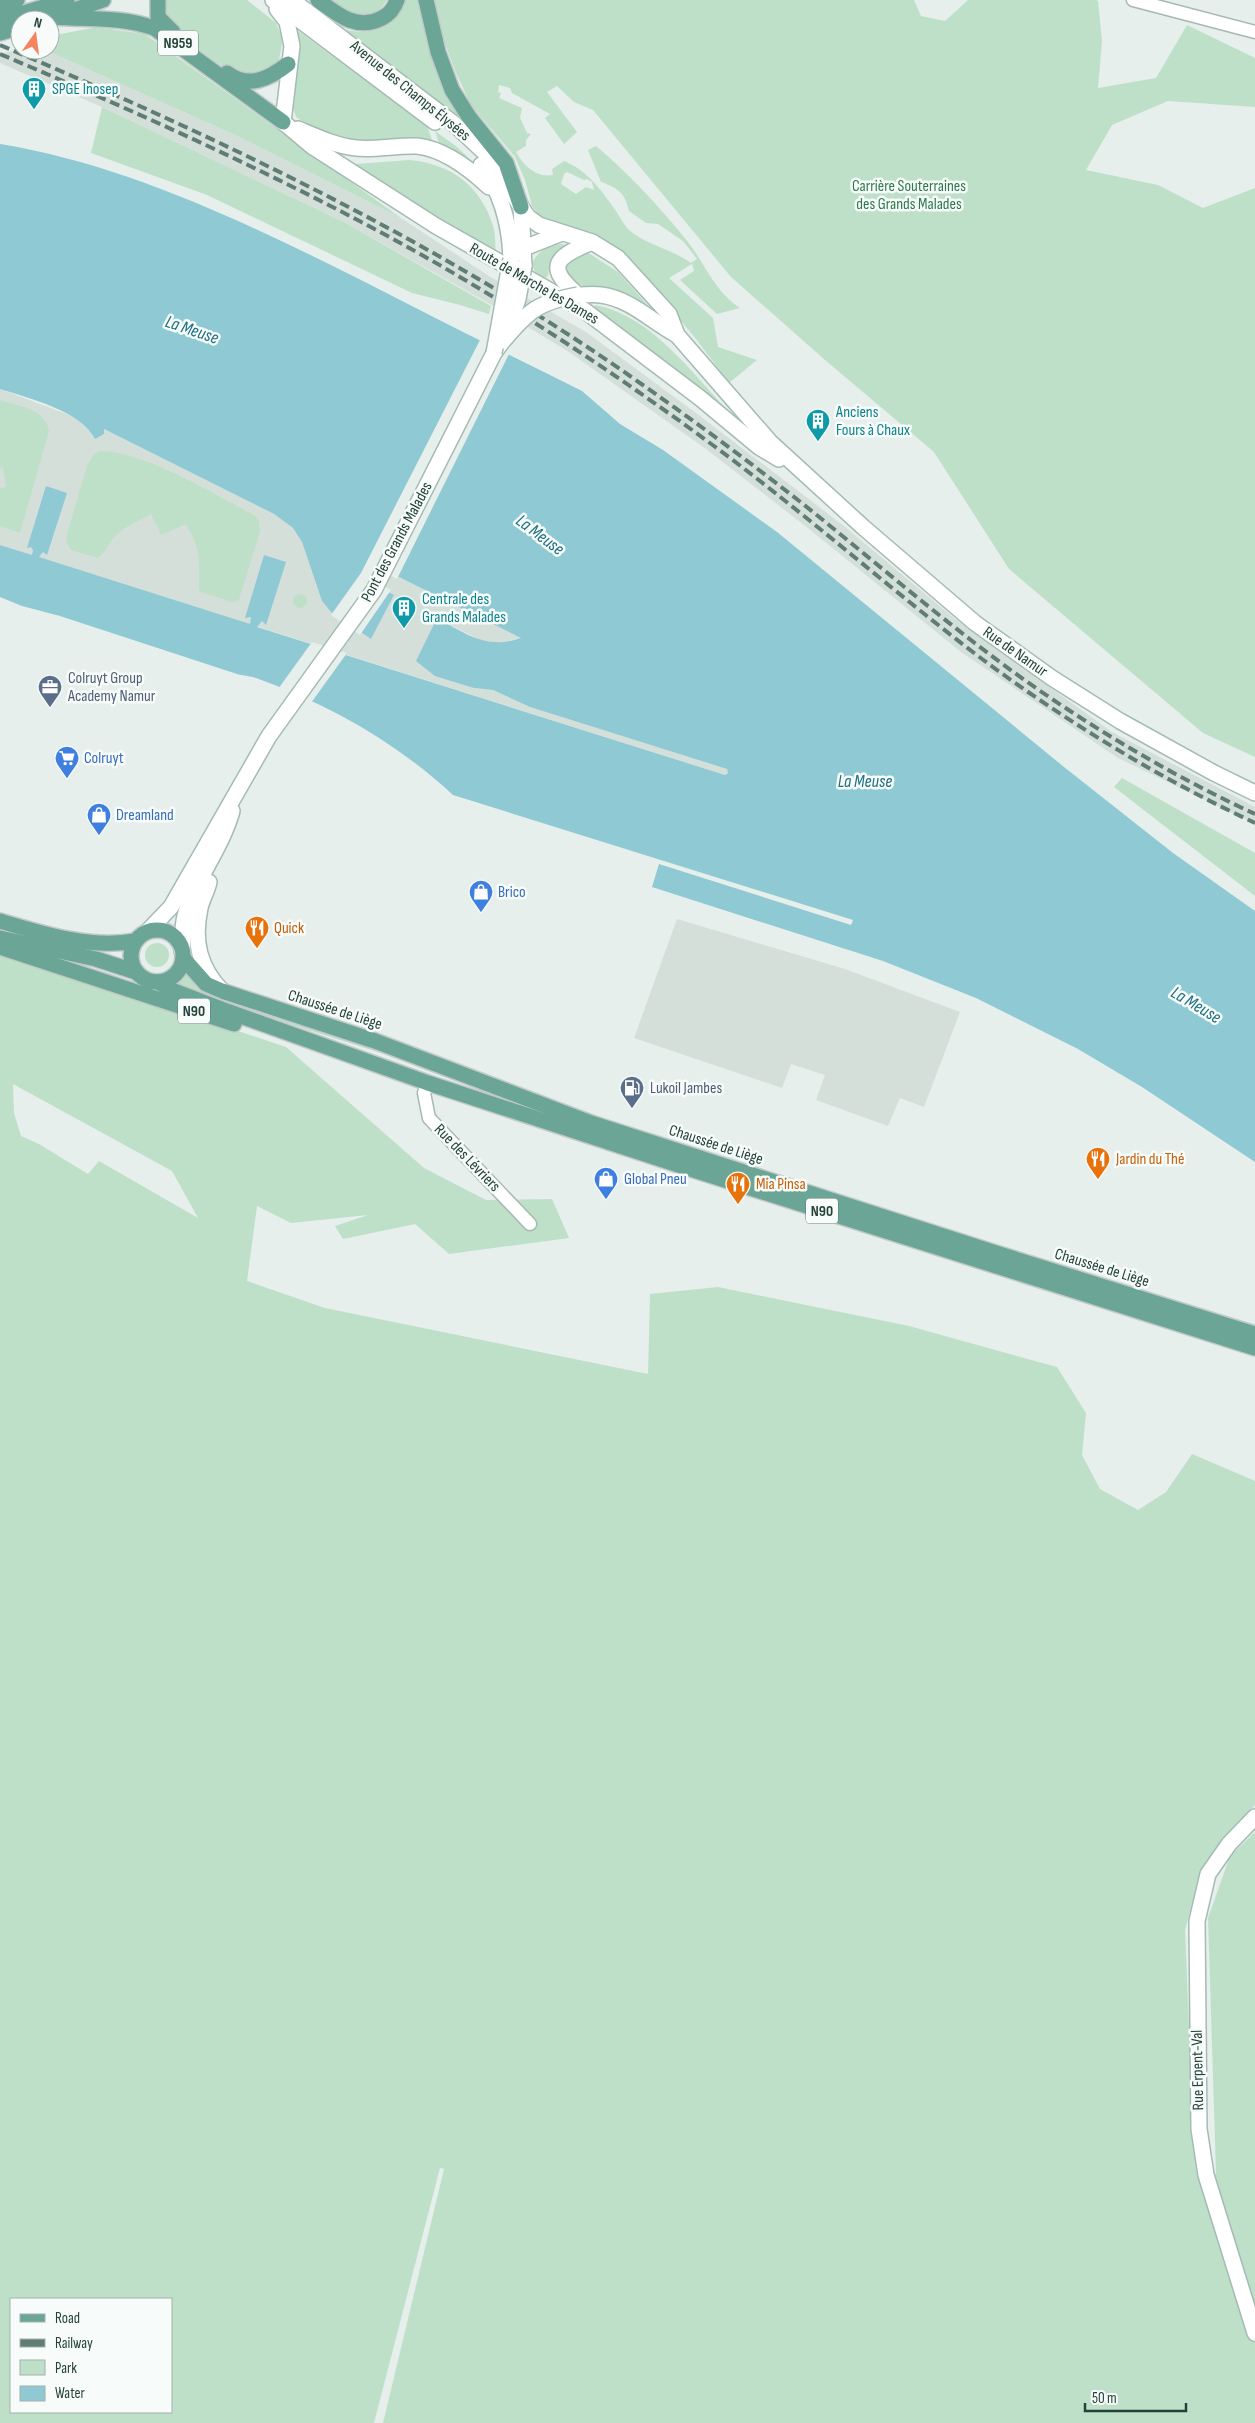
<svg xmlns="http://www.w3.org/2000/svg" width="1255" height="2423" font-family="'Sofia Sans Condensed',sans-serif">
	<rect width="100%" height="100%" fill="#e6efeb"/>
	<g fill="#d4dfda">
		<polygon points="20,49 45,50 235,135 401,218 489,276 586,332 700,416 844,526 954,618 1112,732 1255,807 1255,824 1118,758 961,652 809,529 706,449 569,352 490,304 344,222 102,107 0,63 0,54"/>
		<polygon points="0,389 75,417 92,432 104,429 274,514 293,528 302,542 322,601 331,612 371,639 394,595 372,582 381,568 522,638 495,644 478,639 437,618 474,688 493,690 530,707 727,769 728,773 725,775 0,545"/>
		<polygon points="677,919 845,969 960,1012 924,1107 900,1098 888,1126 816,1100 825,1075 791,1064 782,1088 634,1038"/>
	</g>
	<g fill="#bfe0c8" fill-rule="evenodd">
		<path d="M 167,0 L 247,0 L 276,23 L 283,39 L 278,65 C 271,69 261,78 253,78 C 232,79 176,34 163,17 L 165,3 Z"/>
		<path d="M 328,0 L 387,0 C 369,29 349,15 328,0 Z"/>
		<path d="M 405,0 L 418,0 C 431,53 435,93 474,134 L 343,34 L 347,30 C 372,36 399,27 405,0 Z"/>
		<path d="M 435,0 L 914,0 L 921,16 L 945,21 L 968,0 L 1096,0 L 1098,1 L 1102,41 L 1098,88 L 1156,78 L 1187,25 L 1255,58 L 1255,107 L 1168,101 L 1112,125 L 1086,170 L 1158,185 L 1203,208 L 1255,188 L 1255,757 L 1203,733 L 1009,569 L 934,452 L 825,360 L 731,277 L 593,110 L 574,102 L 557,86 L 547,92 L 577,132 L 564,144 L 545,118 L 550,114 L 512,93 L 510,88 L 499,85 L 498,92 L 501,93 L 499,98 L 522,108 L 520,118 L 527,133 L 531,134 L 526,140 L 526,146 L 516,152 C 524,166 536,178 553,175 L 552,169 L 564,161 C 587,170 602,191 616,211 C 620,217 624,225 629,230 C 644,244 672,249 691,263 L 697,259 L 683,241 L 658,224 L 646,223 L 629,211 C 625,193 618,188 601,182 L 588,150 L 596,146 C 628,173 657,204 684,237 C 705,262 712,289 740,308 L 717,314 L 680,280 L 694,271 L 692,264 L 669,278 L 713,318 L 718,347 L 757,360 L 729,383 L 696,339 L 628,257 L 592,235 L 541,218 L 532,206 L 525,180 L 515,157 L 471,105 L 456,73 L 443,38 ZM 567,172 L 584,180 L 587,179 L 592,182 L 594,190 L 586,187 L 576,194 L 561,184 L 564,174 Z"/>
		<polygon points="97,27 145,34 401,218 235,135 45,50 50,50 50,36"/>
		<polygon points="298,31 427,126 434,145 348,143 314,129 296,117 292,105 295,72 299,56"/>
		<polygon points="102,107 344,222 491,306 489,314 460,305 412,293 207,195 91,153"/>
		<polygon points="435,131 457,147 477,166 440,146"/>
		<path d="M 410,160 C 451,164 481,186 493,226 C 496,236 495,248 496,258 L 383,186 L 355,164 Z"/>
		<path d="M 561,244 L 570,245 L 550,263 L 548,276 L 543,279 L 536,275 L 532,264 C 537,251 548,246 561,244 Z"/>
		<path d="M 587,252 L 618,272 L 655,313 C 647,307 640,301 631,298 C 610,289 579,292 564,273 L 568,261 Z"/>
		<path d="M 595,305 C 653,316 693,375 732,415 L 595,311 Z"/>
		<path d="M 0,400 C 19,406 46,409 49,431 L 20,533 L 0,526 L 0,488 L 6,487 L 3,467 L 0,468 Z"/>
		<path d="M 100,451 C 147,452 213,494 256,516 L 259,521 L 260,531 L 239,600 L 232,602 L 201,592 L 199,590 C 199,559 202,552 186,524 L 161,535 L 151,514 C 139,521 125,526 115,536 C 108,543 107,552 98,558 L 71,550 L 66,541 L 67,534 L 87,466 L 94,454 Z"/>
		<circle cx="300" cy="601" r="7"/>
		<polygon points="1122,778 1255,853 1255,896 1114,787"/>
		<circle cx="157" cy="955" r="12"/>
		<path d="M 0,951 L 286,1047 L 424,1168 L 486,1200 L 552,1199 L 569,1238 L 449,1254 L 415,1224 L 343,1239 L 335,1226 L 368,1215 L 291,1223 L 257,1206 L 247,1281 L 325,1308 L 648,1374 L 650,1294 L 718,1287 L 909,1326 L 1057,1367 L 1086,1413 L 1082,1455 L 1100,1489 L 1138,1510 L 1166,1492 L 1192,1454 L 1255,1481 L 1255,1805 L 1223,1838 L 1201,1869 L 1185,1930 L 1191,2075 L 1200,2180 L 1216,2174 L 1208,1918 L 1230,1856 L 1255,1832 L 1255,2423 L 383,2423 L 444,2169 L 440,2168 L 374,2423 L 0,2423 ZM 13,1084 L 172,1171 L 198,1218 L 99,1161 L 88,1174 L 39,1144 L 21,1136 L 14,1113 ZM 11,2299 L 171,2299 L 171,2412 L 11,2412 Z"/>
		<polygon points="186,974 200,990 222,998 220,1004 173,985"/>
		<polygon points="231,1000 432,1069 229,1005"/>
	</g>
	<path fill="#8ec9d4" d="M 0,144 C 124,164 247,223 359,279 C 433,317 507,354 582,391 L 620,424 L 663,450 L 777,532 L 1064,767 L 1173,853 L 1255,911 L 1255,1162 L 1142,1087 L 1078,1049 L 976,998 L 883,961 L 652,887 L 659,864 L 851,925 L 853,920 L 453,795 C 396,742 328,704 256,678 C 247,675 242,676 234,673 L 60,616 L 22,606 L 0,597 L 0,545 L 32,555 L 33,550 L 31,547 L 27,548 L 46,486 L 67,493 L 47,555 L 43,552 L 39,557 L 250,624 L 251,617 L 245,618 L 264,555 L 286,562 L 266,625 L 262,621 L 257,627 L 725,775 L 728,773 L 727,769 L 530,707 L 493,690 L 474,688 L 435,676 L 416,661 L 437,618 C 467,634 486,650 521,638 L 381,568 L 372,582 L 394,595 L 371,639 L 331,612 L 322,601 L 302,542 L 293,528 L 274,514 L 104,429 L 104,434 L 95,439 C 82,411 28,398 0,389 Z"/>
	<g fill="#e6efeb">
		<polygon points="481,338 510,352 397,579 382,571 376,581 391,590 360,635 331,615 361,573"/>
		<polygon points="312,642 347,653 311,703 278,689"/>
	</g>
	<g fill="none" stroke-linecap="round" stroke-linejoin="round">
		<defs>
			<g id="street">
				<polyline points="1133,0 1255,32"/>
				<polyline points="428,1083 424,1093 429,1118 530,1224"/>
			</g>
			<g id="secondary">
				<polyline points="273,0 435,122"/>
				<polyline points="292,0 453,123 484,152 528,217 539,225 592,242 618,258 669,314 677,335 770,442 863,527 975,623 1052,678 1120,721 1214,773 1255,793"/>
				<polyline points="277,9 287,22 292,46 283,122"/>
				<polyline points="283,122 313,147 436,226 584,310 700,398 759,447 779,459"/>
				<path d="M 298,129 C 317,137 336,146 356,148 C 376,150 397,145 417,146 C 445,149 470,169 489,187"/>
				<path d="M 481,165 C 502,193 510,224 511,259"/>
				<polyline points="521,207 524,266"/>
				<path d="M 592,242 C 556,257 544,266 578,295 C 585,295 594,294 601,295 C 631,299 652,322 677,335"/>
				<polyline points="518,253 524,248 562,233"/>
				<path d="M 209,882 C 207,891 202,899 200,908 C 193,941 199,967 222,991"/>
				<polyline points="148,931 171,907 269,736 374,590 494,353 502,342"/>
				<path d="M 182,951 C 183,940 182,927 185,916 C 194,881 221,850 232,811"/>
				<polyline points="1255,1817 1229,1844 1208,1874 1197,1921 1199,2129 1206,2175 1255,2333"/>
			</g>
			<g id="primary">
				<polyline points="158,0 158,17 173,32"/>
				<path d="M 318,0 C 338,15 357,31 382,18 C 390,14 394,9 397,0"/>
				<polyline points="426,0 438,52 452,90 469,117 506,163 521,207"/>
				<polyline points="0,6 17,0"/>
				<polyline points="60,15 103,0"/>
				<path d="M 53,17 C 90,20 118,16 154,28 L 283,122"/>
				<polyline points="0,20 67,0"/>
				<polyline points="0,33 20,27"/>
				<path d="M 227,73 C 248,89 269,79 288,64"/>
				<path d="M 0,921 C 43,934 91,949 135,941"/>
				<circle cx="157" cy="956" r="26"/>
				<polyline points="0,938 96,959 136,972"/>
				<polyline points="0,947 234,1024"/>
				<polyline points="183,958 206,984 222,991 375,1041 591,1123 999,1254 1255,1334"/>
				<polyline points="158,982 169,989 224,1010 428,1083 700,1172 1255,1348"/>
			</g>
		</defs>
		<use href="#street" stroke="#a8b8b2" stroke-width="15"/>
		<use href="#secondary" stroke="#a4bbb3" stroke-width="18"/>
		<use href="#primary" stroke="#c2cac8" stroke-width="18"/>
		<use href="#street" stroke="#fff" stroke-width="12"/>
		<use href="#secondary" stroke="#fff" stroke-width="15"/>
		<use href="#primary" stroke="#6aa596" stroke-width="15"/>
		<g stroke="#5f7d75" stroke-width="4" stroke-dasharray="10 5" stroke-linecap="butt">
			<path d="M 0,45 C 219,138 435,240 630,376 C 689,417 747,460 803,504 C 888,572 970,645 1061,705 C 1123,746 1188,783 1255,814"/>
			<path d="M 0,54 C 146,116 291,181 429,259 C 527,315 623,379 714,446 C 806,514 891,590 982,659 C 1067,722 1159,778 1255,823"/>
		</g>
		<defs>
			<g id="secondary-bridge">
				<polyline points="506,333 518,299 524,266"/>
				<path d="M 503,341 C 528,311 538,302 578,295"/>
				<polyline points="494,353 511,259"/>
			</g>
		</defs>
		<use href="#secondary-bridge" stroke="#a4bbb3" stroke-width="18" stroke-linecap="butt"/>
		<use href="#secondary-bridge" stroke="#fff" stroke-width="15"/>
	</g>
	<defs>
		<symbol id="building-pin" viewBox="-11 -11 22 30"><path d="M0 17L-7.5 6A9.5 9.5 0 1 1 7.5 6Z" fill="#0f9aa8" stroke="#f7fbf9"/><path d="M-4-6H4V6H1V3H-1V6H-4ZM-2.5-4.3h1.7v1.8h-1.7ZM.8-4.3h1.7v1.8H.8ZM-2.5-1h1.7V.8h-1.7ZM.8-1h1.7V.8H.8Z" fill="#fff"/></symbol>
		<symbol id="office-pin" viewBox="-11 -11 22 30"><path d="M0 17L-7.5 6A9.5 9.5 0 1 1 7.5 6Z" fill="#5c6f8a" stroke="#f7fbf9"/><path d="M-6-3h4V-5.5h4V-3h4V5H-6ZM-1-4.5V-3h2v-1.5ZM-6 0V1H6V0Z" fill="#fff"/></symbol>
		<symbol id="supermarket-pin" viewBox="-11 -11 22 30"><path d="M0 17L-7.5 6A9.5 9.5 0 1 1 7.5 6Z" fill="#3f7fe0" stroke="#f7fbf9"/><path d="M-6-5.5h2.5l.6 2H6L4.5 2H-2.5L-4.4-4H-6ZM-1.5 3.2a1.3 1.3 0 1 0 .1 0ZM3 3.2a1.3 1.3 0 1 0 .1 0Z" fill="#fff"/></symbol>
		<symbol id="shop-pin" viewBox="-11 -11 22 30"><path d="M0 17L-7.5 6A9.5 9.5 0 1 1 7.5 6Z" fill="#3f7fe0" stroke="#f7fbf9"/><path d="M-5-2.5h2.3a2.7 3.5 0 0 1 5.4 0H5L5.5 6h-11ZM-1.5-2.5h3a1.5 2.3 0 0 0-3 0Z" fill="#fff"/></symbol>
		<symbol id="restaurant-pin" viewBox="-11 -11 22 30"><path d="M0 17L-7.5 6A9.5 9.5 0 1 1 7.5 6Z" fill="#e8710a" stroke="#f7fbf9"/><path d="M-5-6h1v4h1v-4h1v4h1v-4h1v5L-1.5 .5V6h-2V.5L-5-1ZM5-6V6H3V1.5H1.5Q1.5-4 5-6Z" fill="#fff"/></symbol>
		<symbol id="fuel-pin" viewBox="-11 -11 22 30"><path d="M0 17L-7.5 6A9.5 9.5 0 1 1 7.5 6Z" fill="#5c6f8a" stroke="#f7fbf9"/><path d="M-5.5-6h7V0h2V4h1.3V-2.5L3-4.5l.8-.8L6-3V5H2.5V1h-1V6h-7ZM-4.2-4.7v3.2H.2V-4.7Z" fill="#fff"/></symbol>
	</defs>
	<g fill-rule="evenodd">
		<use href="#building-pin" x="20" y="75" width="28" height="38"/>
		<use href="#building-pin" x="804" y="407" width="28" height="38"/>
		<use href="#building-pin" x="390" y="594" width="28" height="38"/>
		<use href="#office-pin" x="36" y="673" width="28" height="38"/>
		<use href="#supermarket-pin" x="53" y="744" width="28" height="38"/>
		<use href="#shop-pin" x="85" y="801" width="28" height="38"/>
		<use href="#shop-pin" x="467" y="878" width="28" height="38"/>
		<use href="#restaurant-pin" x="243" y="914" width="28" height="38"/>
		<use href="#fuel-pin" x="618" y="1074" width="28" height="38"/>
		<use href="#restaurant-pin" x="1084" y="1145" width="28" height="38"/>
		<use href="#shop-pin" x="592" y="1165" width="28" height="38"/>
		<use href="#restaurant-pin" x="724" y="1170" width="28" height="38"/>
	</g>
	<g text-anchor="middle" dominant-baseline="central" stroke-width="5" stroke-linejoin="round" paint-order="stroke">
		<g fill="#f7fbf9" stroke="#637a73" stroke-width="1">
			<rect x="158" y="30.5" width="40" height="25" rx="4"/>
			<rect x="178" y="998.5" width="32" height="25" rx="4"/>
			<rect x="806" y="1198.5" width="32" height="25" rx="4"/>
		</g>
		<g font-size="15" font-weight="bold" fill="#24423a">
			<text x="178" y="43">N959</text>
			<text x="194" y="1011">N90</text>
			<text x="822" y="1211">N90</text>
		</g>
		<g font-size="16" fill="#0d838f" stroke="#f7fbf9" text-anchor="start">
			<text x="52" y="89">SPGE Inosep</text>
			<text x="836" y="412">Anciens<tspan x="836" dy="18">Fours à Chaux</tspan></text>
			<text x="422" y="599">Centrale des<tspan x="422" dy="18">Grands Malades</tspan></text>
		</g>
		<g font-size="16" fill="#24423a" stroke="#f7fbf9">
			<text transform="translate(410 91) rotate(39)">Avenue des Champs Élysées</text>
			<text transform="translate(534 284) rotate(30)">Route de Marche les Dames</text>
			<text transform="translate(397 542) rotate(-62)">Pont des Grands Malades</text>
			<text transform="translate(1015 652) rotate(35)">Rue de Namur</text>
			<text transform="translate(335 1010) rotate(18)">Chaussée de Liège</text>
			<text transform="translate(716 1145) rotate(18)">Chaussée de Liège</text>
			<text transform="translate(467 1158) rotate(46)">Rue des Lévriers</text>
			<text transform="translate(1102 1268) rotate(17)">Chaussée de Liège</text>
			<text transform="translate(1198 2070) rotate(-91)">Rue Erpent-Val</text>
		</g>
		<g font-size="16" fill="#2d7a4b" stroke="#f7fbf9">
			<text x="909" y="186">Carrière Souterraines<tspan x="909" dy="18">des Grands Malades</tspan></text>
		</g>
		<g font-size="16" fill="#4e5e75" stroke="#f7fbf9" text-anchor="start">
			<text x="68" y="678">Colruyt Group<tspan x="68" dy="18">Academy Namur</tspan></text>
			<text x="650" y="1088">Lukoil Jambes</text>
		</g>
		<g font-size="16" fill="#366cbe" stroke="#f7fbf9" text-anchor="start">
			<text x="84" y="758">Colruyt</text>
			<text x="116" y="815">Dreamland</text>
			<text x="498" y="892">Brico</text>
			<text x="624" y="1179">Global Pneu</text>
		</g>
		<g font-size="16" fill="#c56008" stroke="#f7fbf9" text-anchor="start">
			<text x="274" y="928">Quick</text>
			<text x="1116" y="1159">Jardin du Thé</text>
			<text x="756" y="1184">Mia Pinsa</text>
		</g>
		<g font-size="18" font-style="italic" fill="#1c6f80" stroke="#f7fbf9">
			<text transform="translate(192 330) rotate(19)">La Meuse</text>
			<text transform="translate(540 535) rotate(37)">La Meuse</text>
			<text x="865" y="781">La Meuse</text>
			<text transform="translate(1196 1005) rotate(31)">La Meuse</text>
		</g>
	</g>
	<rect x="10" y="2298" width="162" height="115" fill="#f7fbf9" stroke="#a3b1ad"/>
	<rect x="20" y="2314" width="25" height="8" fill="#6aa596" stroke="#a3b1ad"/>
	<text x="55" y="2323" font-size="15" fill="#24423a">Road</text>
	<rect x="20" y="2339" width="25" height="8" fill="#5f7d75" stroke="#a3b1ad"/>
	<text x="55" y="2348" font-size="15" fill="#24423a">Railway</text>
	<rect x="20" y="2360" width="25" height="15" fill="#bfe0c8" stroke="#a3b1ad"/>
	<text x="55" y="2373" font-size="15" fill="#24423a">Park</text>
	<rect x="20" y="2386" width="25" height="15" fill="#8ec9d4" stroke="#a3b1ad"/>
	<text x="55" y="2398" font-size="15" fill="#24423a">Water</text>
	<g transform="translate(35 35) rotate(14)"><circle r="24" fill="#f7fbf9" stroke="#a3b1ad"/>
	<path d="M0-4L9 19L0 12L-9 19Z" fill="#f4845f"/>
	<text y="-8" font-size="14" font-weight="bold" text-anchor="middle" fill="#24423a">N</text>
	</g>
	<path d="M1085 2403v8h101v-8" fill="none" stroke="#24423a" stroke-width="2.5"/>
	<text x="1092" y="2403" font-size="15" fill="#24423a" stroke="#f7fbf9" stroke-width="4" paint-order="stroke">50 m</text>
</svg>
